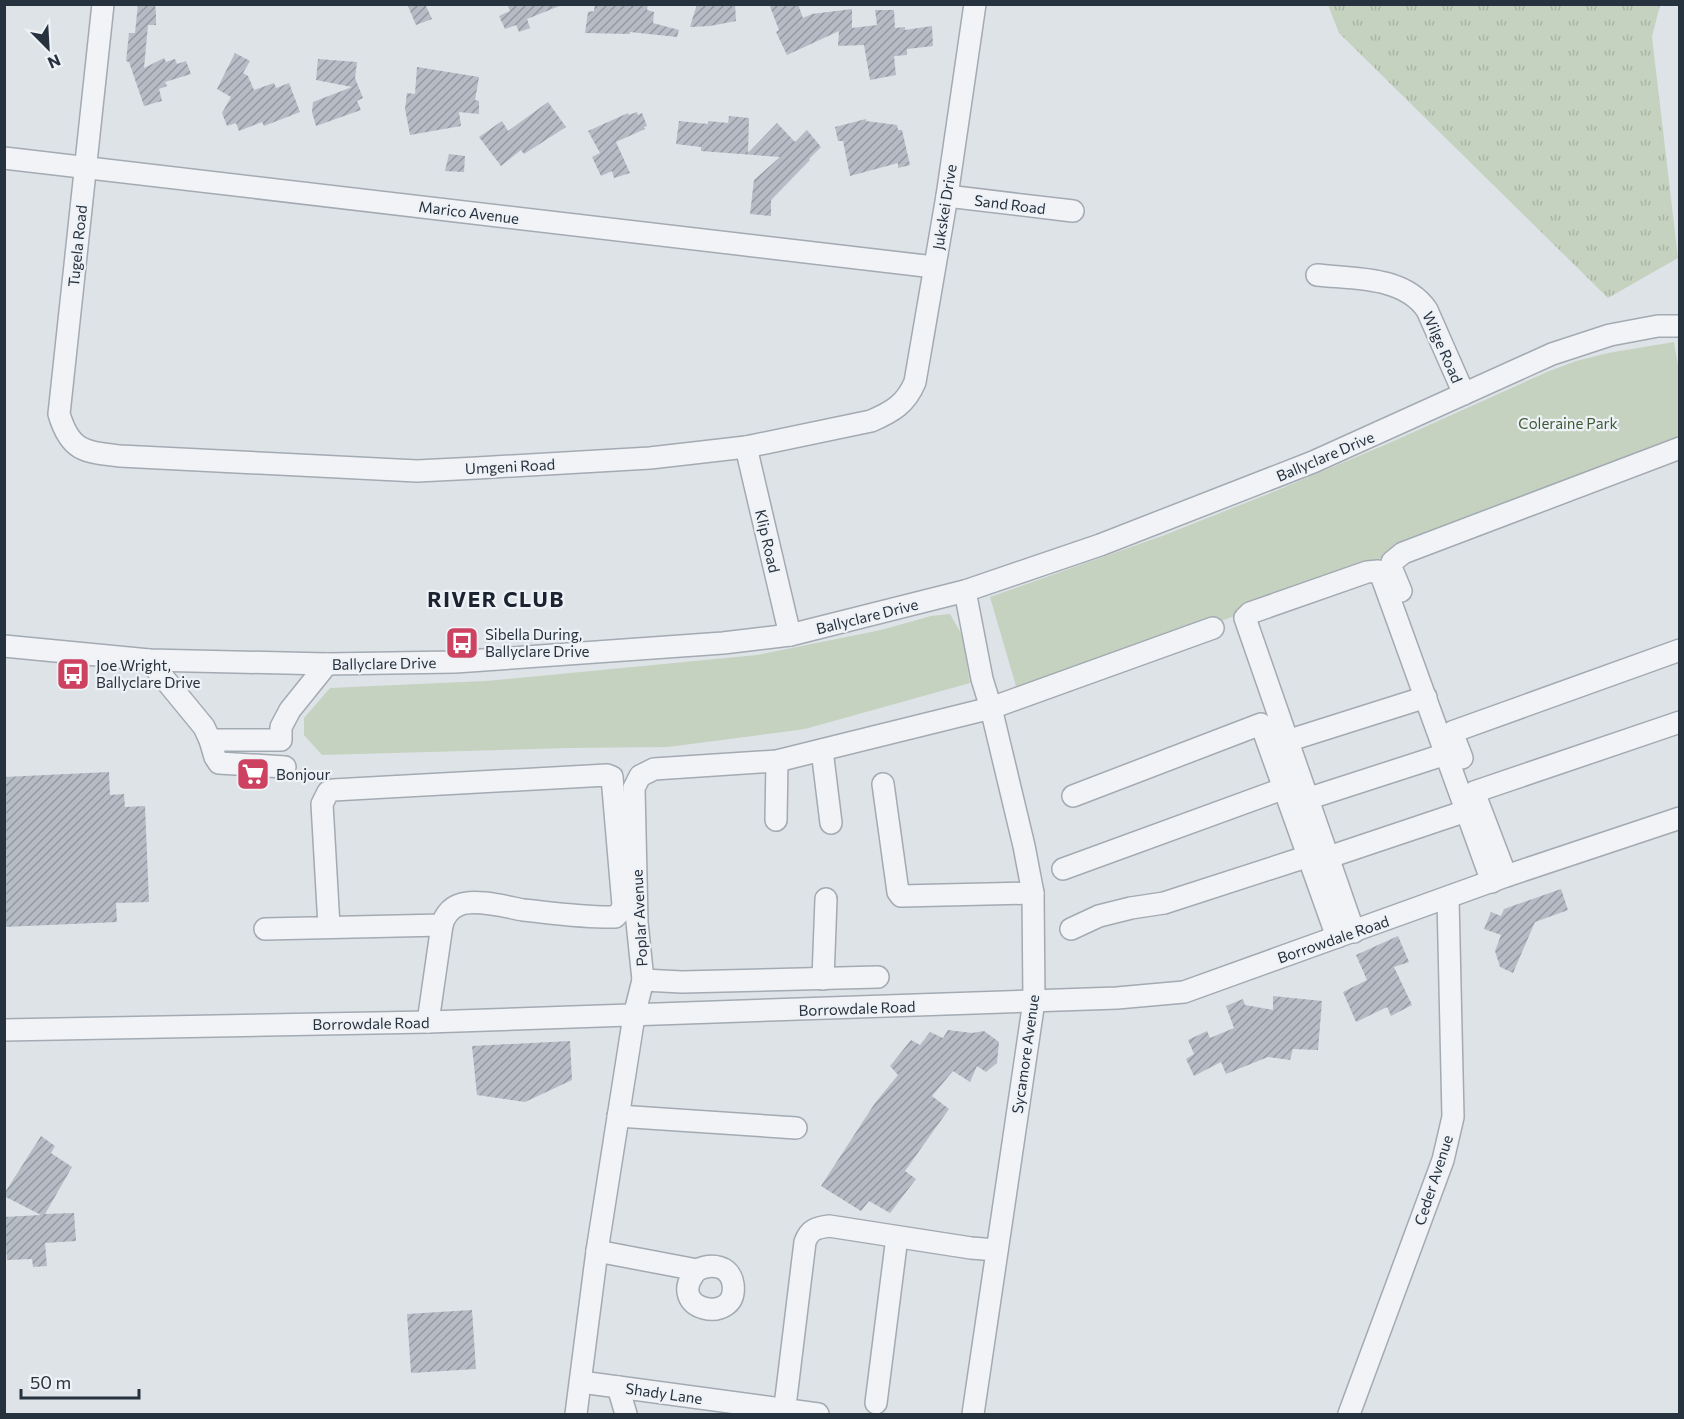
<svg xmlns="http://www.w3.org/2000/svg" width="1684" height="1419" font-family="Commissioner,sans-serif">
	<defs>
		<pattern id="grass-tufts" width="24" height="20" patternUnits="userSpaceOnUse" patternTransform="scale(1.5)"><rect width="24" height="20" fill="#c5d2bf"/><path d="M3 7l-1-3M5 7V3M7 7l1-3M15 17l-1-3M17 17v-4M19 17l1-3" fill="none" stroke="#a9b5a5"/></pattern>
		<pattern id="building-hatch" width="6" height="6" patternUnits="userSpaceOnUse" patternTransform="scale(1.5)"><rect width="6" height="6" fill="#b6bcc5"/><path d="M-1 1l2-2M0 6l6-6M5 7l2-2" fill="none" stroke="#9499a1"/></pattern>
	</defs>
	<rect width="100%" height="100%" fill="#dee3e8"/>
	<polygon fill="url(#grass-tufts)" points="1328,5 1660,5 1652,37 1678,258 1608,298 1339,33"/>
	<g fill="#c5d2bf">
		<polygon points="1674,342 1680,377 1679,440 1232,617 1018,693 990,597 1162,536 1268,494 1387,444 1547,372 1576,361 1608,353"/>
		<polygon points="950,614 962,635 970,683 805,729 668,747 568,748 322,755 304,735 304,718 330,688 486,681 757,655 881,630 931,616"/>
	</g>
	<g fill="url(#building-hatch)">
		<polygon points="138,4 155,4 156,14 156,25 148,25 144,68 164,58 166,62 175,59 177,64 186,61 191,74 165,82 167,86 159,89 162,101 144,106 129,62 126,61 129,33 135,33"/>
		<polygon points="407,4 425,4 432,19 416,25"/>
		<polygon points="507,4 562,4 562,5 527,19 530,28 519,32 516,25 505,29 499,16 510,11"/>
		<polygon points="595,4 648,4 647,10 654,12 653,23 679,30 677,37 630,32 630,34 585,33 588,12 594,11"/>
		<polygon points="697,4 735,4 736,21 710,26 690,27"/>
		<polygon points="769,4 798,4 803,18 812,14 852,9 852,28 877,25 875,10 894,10 895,28 905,27 905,30 932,26 933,46 907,49 907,55 894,56 896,75 870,80 864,45 838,46 839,31 787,55 776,32 779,30"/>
		<polygon points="235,53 250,61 243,73 248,76 254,90 274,83 276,88 289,83 300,112 264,126 262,122 239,131 236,123 227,126 222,113 231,97 217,89"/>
		<polygon points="318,59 357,62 355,78 363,98 357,101 361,110 316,126 312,112 313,102 352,87 316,80"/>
		<polygon points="417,67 479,77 475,100 479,101 479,114 459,112 461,126 410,135 405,109 407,93 415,94"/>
		<polygon points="548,102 566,127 524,154 521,150 501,166 479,137 502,121 508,131"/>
		<polygon points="637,112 638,115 642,113 647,126 644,127 645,129 616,142 630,173 614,178 612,171 601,176 592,157 600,153 588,131 628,113 629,115"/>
		<polygon points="729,116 749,118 748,153 777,123 795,142 807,130 821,147 809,159 810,160 771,200 771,216 750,214 754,180 780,157 701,151 701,147 676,144 679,121 708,124 708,121 728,123"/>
		<polygon points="866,119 866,121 897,125 898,130 902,130 910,165 898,168 898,163 850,176 843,141 838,141 835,127"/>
		<polygon points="449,154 465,156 464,172 445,171"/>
		<polygon points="109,772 110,795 124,794 125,807 145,806 149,902 116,903 117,922 4,927 4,777"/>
		<polygon points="1561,889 1568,910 1535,922 1513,973 1500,967 1495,951 1501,935 1484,929 1491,912 1501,916 1504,909"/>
		<polygon points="1398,936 1409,962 1394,967 1412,1005 1391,1016 1387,1007 1356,1022 1343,992 1367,980 1356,955"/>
		<polygon points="1273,996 1322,1001 1318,1050 1293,1049 1290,1060 1268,1057 1226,1074 1221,1062 1194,1076 1186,1059 1194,1054 1188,1040 1207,1031 1210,1038 1234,1028 1226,1006 1243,999 1245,1005 1273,1010"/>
		<polygon points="948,1030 972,1033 984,1031 999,1042 997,1063 986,1072 977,1066 970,1082 953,1071 932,1096 949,1109 905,1171 916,1179 890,1213 869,1201 861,1211 821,1186 875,1103 898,1075 890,1066 911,1040 920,1045 930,1032 943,1038"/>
		<polygon points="570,1041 572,1080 525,1102 477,1095 472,1046"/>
		<polygon points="41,1136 55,1146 51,1153 72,1167 45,1214 74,1213 76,1241 45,1243 47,1266 33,1267 32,1259 7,1260 4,1217 41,1215 4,1196 4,1194"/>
		<polygon points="472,1310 476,1369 411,1373 407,1314"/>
	</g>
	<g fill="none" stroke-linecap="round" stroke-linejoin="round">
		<defs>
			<g id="minor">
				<path d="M 103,4 L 59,414 C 70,451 84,452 120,456 L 417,471 L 477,468 L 650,458 L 746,447 L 871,421 C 892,412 906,404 915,382 L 947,196 L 975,4"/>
				<polyline points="4,158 934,267"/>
				<polyline points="947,196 1073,211"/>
				<path d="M 1317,275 C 1354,279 1404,276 1427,310 L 1464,394"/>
				<polyline points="746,447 790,635"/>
				<polyline points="965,591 982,679 991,708 1024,846 1033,893 1034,1001 973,1414"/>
				<polyline points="1401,591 1391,567 1392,562 1403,553 1680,448"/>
				<polyline points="4,646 149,660 327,664 455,662 723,643 790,635 965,591 1100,545 1313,462 1552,354 1610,335 1658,326 1680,326"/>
				<polyline points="149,660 204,727 210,740 281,740 281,727 290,710 327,664"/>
				<polyline points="210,740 215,757 219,763 285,767"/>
				<polyline points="1287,741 1426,697"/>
				<polyline points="822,750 831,823"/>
				<polyline points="1462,758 1452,732 1680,650"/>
				<polyline points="883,784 898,892 901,896 1033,893"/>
				<polyline points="1073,796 1261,724 1337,937"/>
				<polyline points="1307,799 1446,754"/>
				<polyline points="776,820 777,761"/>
				<polyline points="1326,858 1466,811"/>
				<polyline points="1063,869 1285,788"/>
				<polyline points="1506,876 1474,792 1680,722"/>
				<path d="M 265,929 L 442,925 C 444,917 450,908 459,905 C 474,898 507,907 523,910 C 552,913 587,918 615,917 L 621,911 L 623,905 L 612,777 L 607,775 L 333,790 L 328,792 L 322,804 L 329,926"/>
				<polyline points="1071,929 1099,916 1131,908 1164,903 1309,856"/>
				<polyline points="1354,932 1245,618 1250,613 1367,572 1378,571 1381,575 1492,882"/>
				<polyline points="823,979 826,899"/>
				<polyline points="643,980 682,982 878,977"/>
				<polyline points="428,1022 442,925"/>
				<polyline points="4,1030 428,1022 1117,998 1184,992 1506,876 1680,818"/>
				<polyline points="618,1116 796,1128"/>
				<path d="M 597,1251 L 697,1270 C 711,1263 730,1265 733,1284 C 739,1327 662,1310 697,1270"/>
				<polyline points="581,1382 818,1414"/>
				<polyline points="618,1387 626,1414"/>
				<path d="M 786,1398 L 805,1242 C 810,1229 816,1228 829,1226 L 971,1248 L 997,1250"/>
				<polyline points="876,1403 897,1237"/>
				<polyline points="576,1414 597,1251 634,1016 643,980 637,922 634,788 640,776 654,769 777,761 991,708 1213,628"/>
				<polyline points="1349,1414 1443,1160 1453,1117 1448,898"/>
			</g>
		</defs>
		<use href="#minor" stroke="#a3aab2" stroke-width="24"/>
		<use href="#minor" stroke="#f1f3f6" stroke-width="21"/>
	</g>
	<defs>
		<symbol id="bus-square" viewBox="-11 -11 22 22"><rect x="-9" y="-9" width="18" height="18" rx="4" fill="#ce4261" stroke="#eef2f6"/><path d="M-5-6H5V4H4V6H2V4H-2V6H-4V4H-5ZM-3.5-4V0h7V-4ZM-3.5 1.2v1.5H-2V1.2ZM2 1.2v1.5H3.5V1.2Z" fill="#fff"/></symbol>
		<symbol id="supermarket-square" viewBox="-11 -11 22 22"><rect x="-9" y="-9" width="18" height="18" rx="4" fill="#ce4261" stroke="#eef2f6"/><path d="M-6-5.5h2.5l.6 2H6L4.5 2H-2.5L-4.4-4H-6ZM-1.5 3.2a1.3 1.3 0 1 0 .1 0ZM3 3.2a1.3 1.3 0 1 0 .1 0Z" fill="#fff"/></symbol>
	</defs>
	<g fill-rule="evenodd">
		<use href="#bus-square" x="443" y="624" width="38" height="38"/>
		<use href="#bus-square" x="54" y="655" width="38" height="38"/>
		<use href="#supermarket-square" x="234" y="755" width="38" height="38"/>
	</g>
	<g text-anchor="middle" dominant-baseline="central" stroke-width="4.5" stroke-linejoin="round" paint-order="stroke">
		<g font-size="15" fill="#27323f" stroke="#eef2f6">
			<text transform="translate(1010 204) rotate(7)">Sand Road</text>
			<text transform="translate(944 207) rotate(-81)">Jukskei Drive</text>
			<text transform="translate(469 212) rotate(7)">Marico Avenue</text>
			<text transform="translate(77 246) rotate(-84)">Tugela Road</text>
			<text transform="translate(1443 347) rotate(66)">Wilge Road</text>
			<text transform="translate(1325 456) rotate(-23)">Ballyclare Drive</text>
			<text transform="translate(510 466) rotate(-3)">Umgeni Road</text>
			<text transform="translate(768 541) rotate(77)">Klip Road</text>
			<text transform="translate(867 616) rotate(-14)">Ballyclare Drive</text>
			<text transform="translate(384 663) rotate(-1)">Ballyclare Drive</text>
			<text transform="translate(639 918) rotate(-93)">Poplar Avenue</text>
			<text transform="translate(1333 939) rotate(-19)">Borrowdale Road</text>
			<text transform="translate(857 1008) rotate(-2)">Borrowdale Road</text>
			<text transform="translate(371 1023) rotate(-1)">Borrowdale Road</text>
			<text transform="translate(1025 1054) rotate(-82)">Sycamore Avenue</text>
			<text transform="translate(1433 1180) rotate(-72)">Ceder Avenue</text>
			<text transform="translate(664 1393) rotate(8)">Shady Lane</text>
		</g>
		<g font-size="15" fill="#3e5b35" stroke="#eef2f6">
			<text x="1568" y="423">Coleraine Park</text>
		</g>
		<g font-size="15" fill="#27323f" stroke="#eef2f6" text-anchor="start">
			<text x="485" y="634">Sibella During,<tspan x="485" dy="17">Ballyclare Drive</tspan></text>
			<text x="96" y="665">Joe Wright,<tspan x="96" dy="17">Ballyclare Drive</tspan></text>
			<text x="276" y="774">Bonjour</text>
		</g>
		<g font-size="21" font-weight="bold" letter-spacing="1.5" fill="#1a2330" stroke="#eef2f6">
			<text x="496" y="598">RIVER CLUB</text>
		</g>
	</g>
	<rect width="1684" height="1419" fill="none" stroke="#27323f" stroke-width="12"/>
	<g transform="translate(48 48) rotate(156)" stroke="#eef2f6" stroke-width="4.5" paint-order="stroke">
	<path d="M0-4.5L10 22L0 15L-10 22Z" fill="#27323f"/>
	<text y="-9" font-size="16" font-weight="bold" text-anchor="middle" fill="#27323f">N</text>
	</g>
	<path d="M21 1389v9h118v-9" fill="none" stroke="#27323f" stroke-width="3"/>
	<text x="30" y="1389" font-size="18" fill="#27323f" stroke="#eef2f6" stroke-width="4.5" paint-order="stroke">50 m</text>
</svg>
